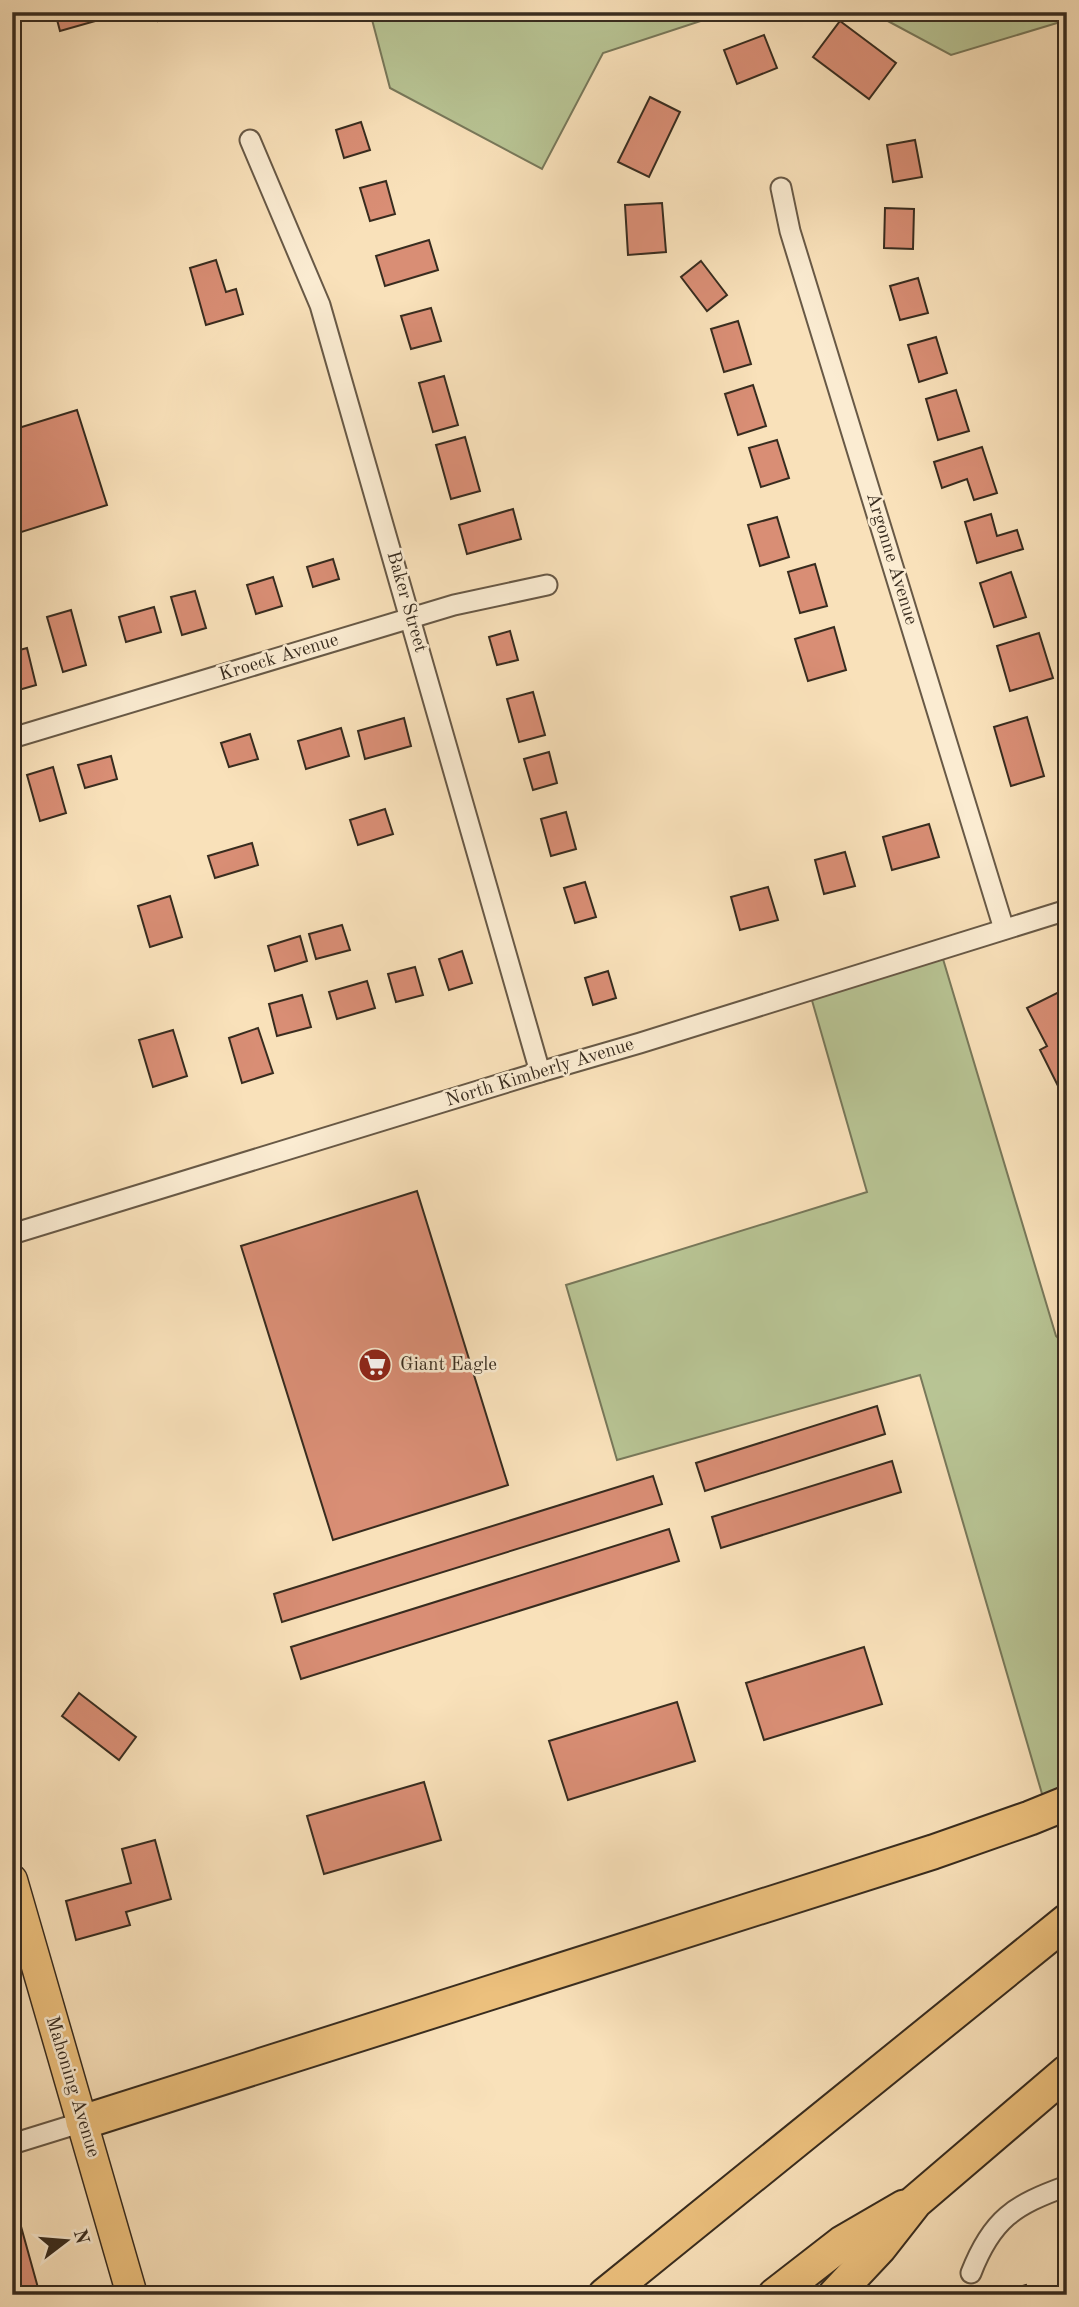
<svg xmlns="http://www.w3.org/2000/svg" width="1079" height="2307" font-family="'Old Standard TT',serif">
	<rect width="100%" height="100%" fill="#f9e1ba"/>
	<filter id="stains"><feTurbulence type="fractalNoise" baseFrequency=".00286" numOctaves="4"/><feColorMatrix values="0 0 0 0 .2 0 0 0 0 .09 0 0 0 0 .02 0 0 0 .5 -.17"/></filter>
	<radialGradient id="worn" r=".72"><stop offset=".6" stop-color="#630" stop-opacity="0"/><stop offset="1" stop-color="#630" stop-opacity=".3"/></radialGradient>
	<g fill="#b8c494" stroke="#78785a" stroke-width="2">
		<polygon points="370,12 728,12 603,53 542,169 390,88"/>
		<polygon points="871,12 1067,12 1067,20 951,55"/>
		<polygon points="940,949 1056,1336 1067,1347 1067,1803 1047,1811 920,1375 617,1460 566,1285 867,1192 809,990"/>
	</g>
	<g fill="#d98e75" stroke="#382c1f" stroke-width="2">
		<polygon points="55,12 127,12 60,31"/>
		<polygon points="156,12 184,12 185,14 158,21"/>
		<polygon points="840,21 896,63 869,99 813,57"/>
		<polygon points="764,35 777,68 737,84 724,50"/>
		<polygon points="650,97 680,112 649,177 618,162"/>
		<polygon points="361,122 370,150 344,158 336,130"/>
		<polygon points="915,140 922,177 893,182 887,145"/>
		<polygon points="386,181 395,214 370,221 360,188"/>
		<polygon points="662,203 666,252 628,255 625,205"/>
		<polygon points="885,208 914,209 913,249 884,248"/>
		<polygon points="429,240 438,270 385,286 376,256"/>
		<polygon points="216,260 226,292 236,289 243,314 206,325 190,268"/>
		<polygon points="701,261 727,295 707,311 681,277"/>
		<polygon points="918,278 928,313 900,320 890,286"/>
		<polygon points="431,308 441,341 411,349 401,316"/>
		<polygon points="738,321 751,364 724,372 711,329"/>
		<polygon points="936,337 947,373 919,382 908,345"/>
		<polygon points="444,376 458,425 433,432 419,383"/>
		<polygon points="753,385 766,426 738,435 725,394"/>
		<polygon points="956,390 969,431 938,440 926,399"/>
		<polygon points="77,410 107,505 12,535 12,430"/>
		<polygon points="465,437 480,491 451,499 436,445"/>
		<polygon points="777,440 789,478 761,487 749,448"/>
		<polygon points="982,447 997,493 974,500 967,479 942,488 934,462"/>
		<polygon points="513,509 521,539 467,554 459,525"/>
		<polygon points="991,514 997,536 1017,530 1023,549 977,563 965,522"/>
		<polygon points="777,517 789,557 760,566 748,525"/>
		<polygon points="333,559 339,579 313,587 307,567"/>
		<polygon points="815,564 827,606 800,613 788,572"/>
		<polygon points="1011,572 1026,617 994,627 980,583"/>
		<polygon points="273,577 282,606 256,614 247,585"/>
		<polygon points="195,591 206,628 182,635 171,597"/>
		<polygon points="154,607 161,632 126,642 119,617"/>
		<polygon points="71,610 86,665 63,672 47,617"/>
		<polygon points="834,627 846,670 808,681 795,639"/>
		<polygon points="510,631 518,660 497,665 489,637"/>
		<polygon points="1039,633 1053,678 1010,691 997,646"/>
		<polygon points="27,648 36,685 12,692 12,652"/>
		<polygon points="533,692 545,735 519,742 507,699"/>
		<polygon points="1027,717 1044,776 1011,786 994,727"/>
		<polygon points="404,718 411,746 365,759 358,731"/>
		<polygon points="341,728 349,756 306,769 298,741"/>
		<polygon points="250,734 258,759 229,767 221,743"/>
		<polygon points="549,752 557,783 533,790 524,759"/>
		<polygon points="111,756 117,779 85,788 78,765"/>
		<polygon points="53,767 66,813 40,821 27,775"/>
		<polygon points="385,809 393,834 358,845 350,820"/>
		<polygon points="566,812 576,849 551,856 541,819"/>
		<polygon points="929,824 939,857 892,870 883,837"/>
		<polygon points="252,843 258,865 215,878 208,856"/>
		<polygon points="845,852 855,886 824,894 815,860"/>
		<polygon points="585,882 596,917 575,923 564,888"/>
		<polygon points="768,887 778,920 740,930 731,897"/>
		<polygon points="170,896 182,937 150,947 138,906"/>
		<polygon points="342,925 350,950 316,959 309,934"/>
		<polygon points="300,936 307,961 275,971 268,946"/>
		<polygon points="462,951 472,983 449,990 439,959"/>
		<polygon points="415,967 423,995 396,1002 388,974"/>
		<polygon points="608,971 616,998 593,1005 585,978"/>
		<polygon points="367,981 375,1008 337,1019 329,992"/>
		<polygon points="1067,988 1067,1089 1061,1092 1040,1050 1047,1046 1027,1008"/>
		<polygon points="302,995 311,1027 277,1036 269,1004"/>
		<polygon points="258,1028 273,1073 242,1083 229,1038"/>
		<polygon points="173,1030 187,1076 153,1087 139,1040"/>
		<polygon points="417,1191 508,1485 333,1540 241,1246"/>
		<polygon points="877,1406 885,1434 705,1491 696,1463"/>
		<polygon points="892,1461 901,1492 721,1548 712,1517"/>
		<polygon points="653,1476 662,1504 282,1622 274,1594"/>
		<polygon points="669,1529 679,1561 301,1679 291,1647"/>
		<polygon points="864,1647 882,1704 764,1740 746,1683"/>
		<polygon points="79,1693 136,1737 119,1760 62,1716"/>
		<polygon points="677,1702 695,1761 568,1800 549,1741"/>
		<polygon points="424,1782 441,1840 324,1874 307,1816"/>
		<polygon points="155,1840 171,1899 126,1912 130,1925 76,1940 66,1901 131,1883 122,1849"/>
		<polygon points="12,2194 40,2295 12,2295"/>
		<polygon points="1026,2285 1029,2295 1001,2295 1000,2292"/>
	</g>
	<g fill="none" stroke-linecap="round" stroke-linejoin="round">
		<defs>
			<g id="minor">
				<polyline points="250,140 320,305 540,1072"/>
				<polyline points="781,188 790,231 1004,929"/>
				<polyline points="12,738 454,605 547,585"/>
				<polyline points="12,1234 540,1072 640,1043 1067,910"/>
				<polyline points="12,2144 83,2122"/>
				<path d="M 971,2273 C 992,2219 1014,2205 1067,2186"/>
			</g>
			<polyline id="primary" points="12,1880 132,2295"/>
			<g id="motorway">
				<polyline points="83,2122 933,1852 1030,1818 1067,1803"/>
				<polyline points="605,2295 1067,1921"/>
				<polyline points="775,2295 842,2243 904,2207"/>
				<polyline points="835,2295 879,2248 915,2202 1067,2072"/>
			</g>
		</defs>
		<use href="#minor" stroke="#685946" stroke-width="23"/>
		<use href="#primary" stroke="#382c1f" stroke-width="33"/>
		<use href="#motorway" stroke="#382c1f" stroke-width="37"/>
		<use href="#minor" stroke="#fbecd2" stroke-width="19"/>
		<use href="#primary" stroke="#ecc07d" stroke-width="30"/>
		<use href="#motorway" stroke="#ecc07d" stroke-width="33"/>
	</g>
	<defs>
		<symbol id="supermarket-disc" viewBox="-11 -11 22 22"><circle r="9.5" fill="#8f2418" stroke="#fbecd2"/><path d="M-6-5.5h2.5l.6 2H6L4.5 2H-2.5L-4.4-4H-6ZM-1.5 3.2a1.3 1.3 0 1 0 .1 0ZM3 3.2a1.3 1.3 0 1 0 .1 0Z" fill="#fff"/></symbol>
	</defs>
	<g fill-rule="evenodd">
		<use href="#supermarket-disc" x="356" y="1346" width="38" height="38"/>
	</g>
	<g text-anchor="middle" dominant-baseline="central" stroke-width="5" stroke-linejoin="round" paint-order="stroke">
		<g font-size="19" fill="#382c1f" stroke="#fbecd2">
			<text transform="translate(891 559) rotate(73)">Argonne Avenue</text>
			<text transform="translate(406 602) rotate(74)">Baker Street</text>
			<text transform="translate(279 658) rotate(-17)">Kroeck Avenue</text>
			<text transform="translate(540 1073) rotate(-17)">North Kimberly Avenue</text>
			<text transform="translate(72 2087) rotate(73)">Mahoning Avenue</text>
		</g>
		<g font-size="19" fill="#382c1f" stroke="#fbecd2" text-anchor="start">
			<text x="400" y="1365">Giant Eagle</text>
		</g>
	</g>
	<rect width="1079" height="2307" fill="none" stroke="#f9e1ba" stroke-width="42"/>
	<rect x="14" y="14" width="1051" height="2279" fill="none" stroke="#382c1f" stroke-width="3.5"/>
	<rect x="21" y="21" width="1037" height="2265" fill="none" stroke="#382c1f" stroke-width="2"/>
	<g transform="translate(66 2241) rotate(74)" stroke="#fbecd2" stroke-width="5" paint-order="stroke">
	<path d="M0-5L12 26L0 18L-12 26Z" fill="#382c1f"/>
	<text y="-10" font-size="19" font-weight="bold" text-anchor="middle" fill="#382c1f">N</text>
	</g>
	<rect width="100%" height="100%" filter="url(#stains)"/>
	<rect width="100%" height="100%" fill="url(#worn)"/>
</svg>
